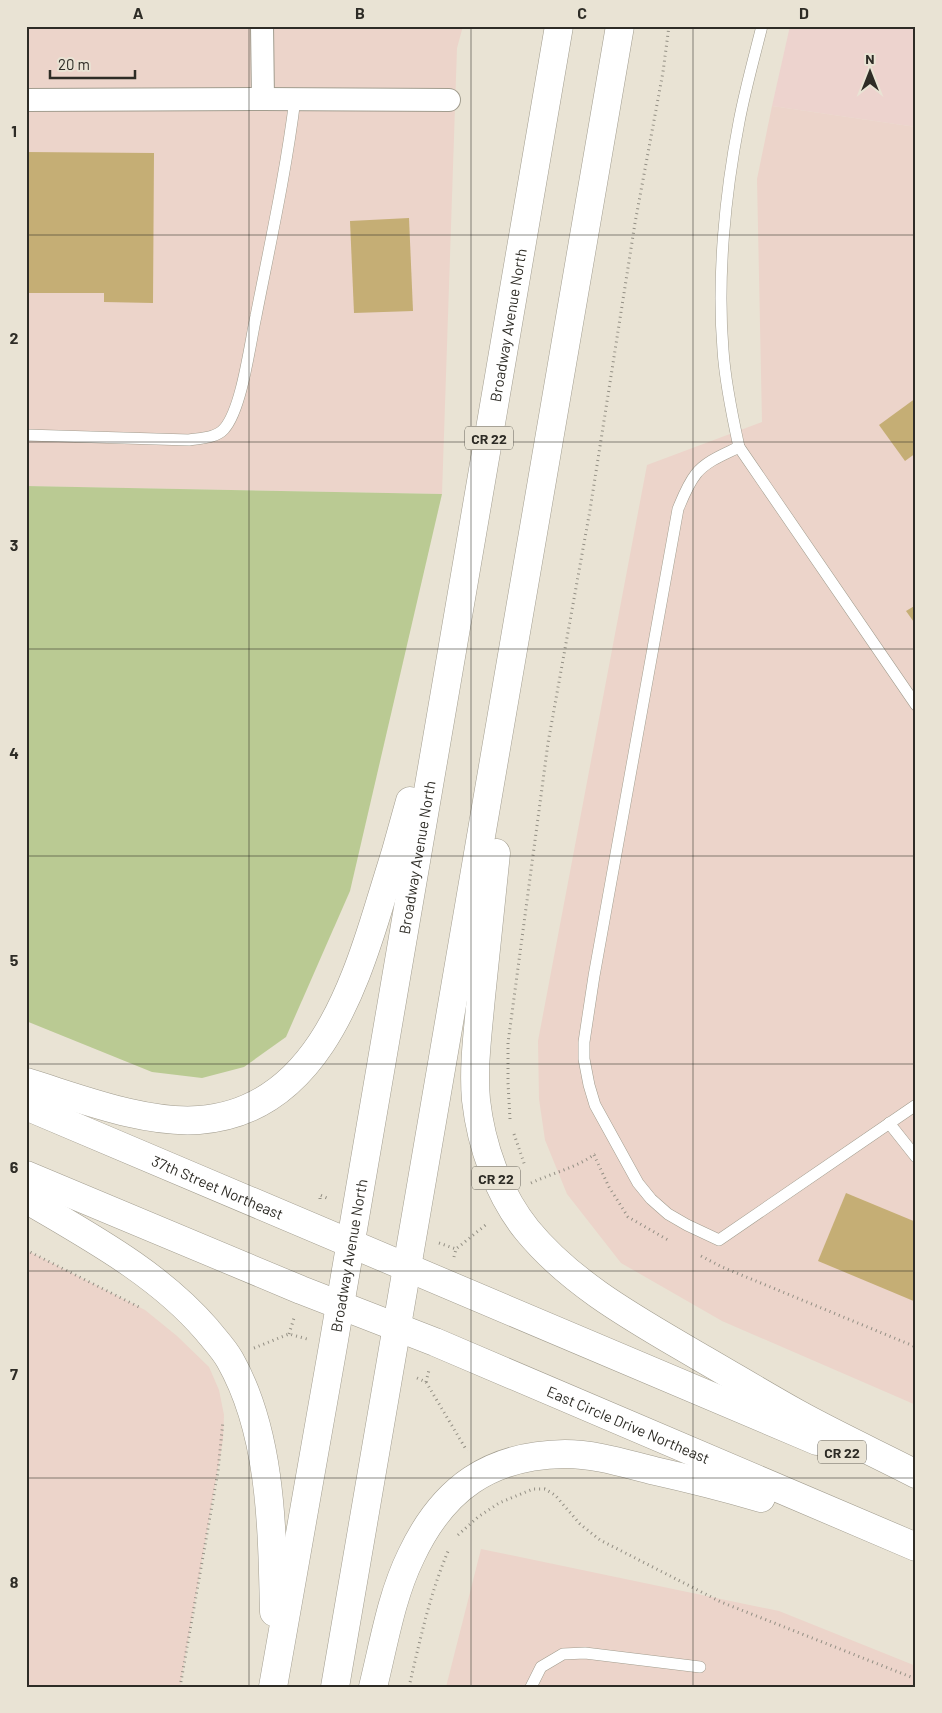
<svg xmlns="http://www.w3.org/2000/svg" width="942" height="1713" font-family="Barlow,sans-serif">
	<rect width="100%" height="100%" fill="#e9e3d4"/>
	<g fill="#ecd4ca">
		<polygon points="26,26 463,26 457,48 442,494 26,486"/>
		<polygon points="772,106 916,127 916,1405 722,1321 621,1263 567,1194 545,1140 539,1099 538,1041 647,465 762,422 757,179"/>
		<polygon points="26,1250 145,1310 177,1336 209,1367 219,1390 224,1415 223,1439 180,1687 26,1687"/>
		<polygon points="481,1549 779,1611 916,1666 916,1687 446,1687"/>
	</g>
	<polygon fill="#edd3ce" points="790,26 916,26 916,127 772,106"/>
	<polygon fill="#baca93" points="26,486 442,494 350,891 286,1037 244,1067 202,1078 152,1072 26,1021"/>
	<g fill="#c5ae75">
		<polygon points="26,152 154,153 153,303 104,302 104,293 26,293"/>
		<polygon points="409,218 413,311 354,313 350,221"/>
		<polygon points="916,398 916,453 905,461 879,425"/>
		<polygon points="916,605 916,625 906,611"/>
		<polygon points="846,1193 916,1222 916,1302 818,1261"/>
	</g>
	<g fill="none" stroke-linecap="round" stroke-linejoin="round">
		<defs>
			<g id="service">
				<path d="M 762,26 C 754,58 745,90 739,122 C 725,194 717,277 723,350 C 725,382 732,415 739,447 L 916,705"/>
				<path d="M 26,435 L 189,440 C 201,438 216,438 224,429 C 242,409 250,343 256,316 C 270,244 286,172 295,99"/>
				<path d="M 739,447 C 725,454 706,461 696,474 C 688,484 683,497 678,509 L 594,976 L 584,1042 L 584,1059 L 589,1085 L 595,1105 L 638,1183 L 651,1199 L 668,1214 L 687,1225 L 719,1240 L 916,1105"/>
				<polyline points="889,1123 916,1157"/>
				<polyline points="531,1687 541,1667 563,1654 585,1653 700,1667"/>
			</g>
			<g id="minor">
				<polyline points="262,26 263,99"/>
				<polyline points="26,100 263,99 449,100"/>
			</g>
			<g id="primary">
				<path d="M 496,853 C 491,901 486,949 481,997 C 478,1031 473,1066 476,1100 C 481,1145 498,1194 527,1230 C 572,1285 637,1320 698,1356 C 731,1375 764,1395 798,1414 C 836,1435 877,1454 916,1474"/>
				<path d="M 26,1082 C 79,1098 144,1124 199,1120 C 312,1112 352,995 380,903 C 391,869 401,835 410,801"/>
				<path id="s1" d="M 26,1106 L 817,1441"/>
				<path id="s2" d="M 26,1175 L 301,1290 L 435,1342 L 916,1547"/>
				<path d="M 26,1199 C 90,1237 158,1273 207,1330 C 215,1340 224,1349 230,1360 C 272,1434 272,1530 274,1612"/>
				<path id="s3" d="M 273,1687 L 333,1346 L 559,26"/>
				<polyline points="335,1687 620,26"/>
				<path d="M 373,1687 C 384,1643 391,1597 411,1556 C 443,1488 490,1455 565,1454 C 596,1454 626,1464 655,1471 C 691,1479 726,1488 761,1498"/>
			</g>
		</defs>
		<use href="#service" stroke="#a29d8f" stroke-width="12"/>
		<use href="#minor" stroke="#a29d8f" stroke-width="24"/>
		<use href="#primary" stroke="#a29d8f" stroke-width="29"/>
		<g stroke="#938f84" stroke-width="3" stroke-dasharray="1 4" stroke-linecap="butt">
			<polyline points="510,1119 508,1083 508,1043 548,743 590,510 635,223 663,72 669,26"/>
			<polyline points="514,1134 525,1166"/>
			<polyline points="594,1155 609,1187 628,1217 668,1240"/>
			<path d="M 531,1183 C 552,1173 576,1168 595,1154"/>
			<polyline points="320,1199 320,1195 329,1199"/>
			<polyline points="439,1243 456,1249"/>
			<polyline points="26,1250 139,1307"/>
			<polyline points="701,1256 722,1267 916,1347"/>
			<polyline points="454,1257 456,1249 488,1223"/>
			<polyline points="289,1334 294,1318"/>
			<polyline points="254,1348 289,1334 307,1339"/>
			<polyline points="417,1378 426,1382 467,1451"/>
			<polyline points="426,1382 429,1370"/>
			<polyline points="458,1535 478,1517 499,1503 533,1489 545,1489 555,1495 580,1524 600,1540 721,1602 916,1679"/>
			<polyline points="180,1687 218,1471 223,1421"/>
			<path d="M 409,1687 C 420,1640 430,1593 449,1549"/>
		</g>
		<use href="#service" stroke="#fff" stroke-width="11"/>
		<use href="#minor" stroke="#fff" stroke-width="22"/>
		<use href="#primary" stroke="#fff" stroke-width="28"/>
	</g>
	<path fill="none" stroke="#2e2c26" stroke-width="1" stroke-opacity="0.55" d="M 249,26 L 249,1687M 471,26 L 471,1687M 693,26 L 693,1687M 26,235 L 916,235M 26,442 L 916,442M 26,649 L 916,649M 26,856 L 916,856M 26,1064 L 916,1064M 26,1271 L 916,1271M 26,1478 L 916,1478"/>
	<g text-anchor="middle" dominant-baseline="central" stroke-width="4.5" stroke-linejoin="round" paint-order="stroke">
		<g fill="#e9e3d4" stroke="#66635a" stroke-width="1">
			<rect x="465" y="426.5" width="48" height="23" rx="4"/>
			<rect x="472" y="1166.5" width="48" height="23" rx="4"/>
			<rect x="818" y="1440.5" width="48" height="23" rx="4"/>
		</g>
		<g font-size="14" font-weight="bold" fill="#2e2c26">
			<text x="489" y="438">CR 22</text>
			<text x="496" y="1178">CR 22</text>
			<text x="842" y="1452">CR 22</text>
		</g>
		<g font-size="15" fill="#2e2c26" stroke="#e9e3d4">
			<text stroke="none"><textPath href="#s3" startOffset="1382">Broadway Avenue North</textPath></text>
			<text stroke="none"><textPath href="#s3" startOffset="842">Broadway Avenue North</textPath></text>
			<text stroke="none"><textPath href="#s1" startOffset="208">37th Street Northeast</textPath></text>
			<text stroke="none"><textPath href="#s3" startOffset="438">Broadway Avenue North</textPath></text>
			<text stroke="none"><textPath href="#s2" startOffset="652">East Circle Drive Northeast</textPath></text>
		</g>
	</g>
	<rect width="942" height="1713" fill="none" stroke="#e9e3d4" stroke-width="55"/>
	<g transform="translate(870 72)" stroke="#e9e3d4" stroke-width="4" paint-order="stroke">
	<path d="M0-4L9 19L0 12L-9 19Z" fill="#2e2c26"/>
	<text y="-8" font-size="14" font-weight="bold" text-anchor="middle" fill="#2e2c26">N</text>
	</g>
	<path d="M50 70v8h85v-8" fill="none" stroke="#2e2c26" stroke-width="2.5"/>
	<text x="58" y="70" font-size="15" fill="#2e2c26" stroke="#e9e3d4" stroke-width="4" paint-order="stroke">20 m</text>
	<rect x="28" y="28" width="886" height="1658" fill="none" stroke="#2e2c26" stroke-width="2"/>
	<g font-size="16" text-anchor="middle" font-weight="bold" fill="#2e2c26">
		<text x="138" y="19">A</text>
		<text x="360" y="19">B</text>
		<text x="582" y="19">C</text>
		<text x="804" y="19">D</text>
		<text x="14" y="137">1</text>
		<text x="14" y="344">2</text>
		<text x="14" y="551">3</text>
		<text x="14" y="759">4</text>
		<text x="14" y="966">5</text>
		<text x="14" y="1173">6</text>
		<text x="14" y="1380">7</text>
		<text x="14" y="1588">8</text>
	</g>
</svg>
